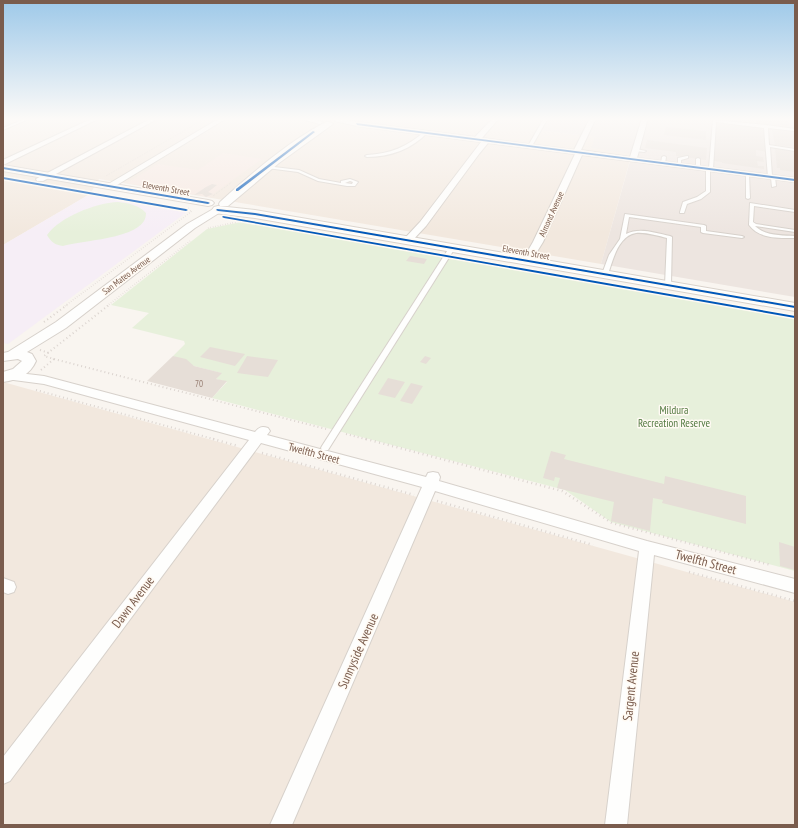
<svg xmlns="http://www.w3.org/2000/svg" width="798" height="828" font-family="'PT Sans Narrow',sans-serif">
	<rect width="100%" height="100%" fill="#f9f5f0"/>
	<g fill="#f2e8de">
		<polygon points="3,118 544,118 537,130 596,137 592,148 632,153 601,264 99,179 90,194 3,245"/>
		<polygon points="3,382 795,602 795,825 3,825"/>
	</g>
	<polygon fill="#f6e8e1" points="223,153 262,159 209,197 127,183 158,164 198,170"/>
	<polygon fill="#ede5e0" points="544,118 795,119 795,297 601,264 632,154 591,148 595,137 537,130"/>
	<polygon fill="#f6eef6" points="90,194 187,212 8,344 3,343 3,245"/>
	<g fill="#e7f0db">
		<path d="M 118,202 C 128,203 139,205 146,213 C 147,239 82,240 63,246 C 55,245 51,242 47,235 C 60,217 95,203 118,202 Z"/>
		<polygon points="246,221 795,318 795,571 611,522 565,490 212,398 227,382 216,379 221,373 194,366 173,356 185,344 184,341 132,328 149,313 111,305 207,229"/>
	</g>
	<g fill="#e6ded7">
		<polygon points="756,118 787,119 789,126 757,123"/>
		<polygon points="715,123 759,128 765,131 766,152 756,150 756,156 763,157 764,162 757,161 758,166 764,166 764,169 722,163 722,162 714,161"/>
		<polygon points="666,127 706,131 706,140 664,135"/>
		<polygon points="772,130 795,132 795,147 775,145"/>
		<polygon points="647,140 707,148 706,160 676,156 676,152 645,148"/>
		<polygon points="775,149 795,151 795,172 780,170 780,168 777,168"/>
		<polygon points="212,184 217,185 208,192 213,194 206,197 202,194 194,195 206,187"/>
		<polygon points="410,256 427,259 424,264 406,261"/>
		<polygon points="210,347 245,354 235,366 200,357"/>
		<polygon points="173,356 186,359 194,366 222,373 216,379 227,381 212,398 147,381"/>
		<polygon points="247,356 278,360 268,377 237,373"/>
		<polygon points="425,356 431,358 426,364 420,362"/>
		<polygon points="388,378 405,382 395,398 378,394"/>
		<polygon points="411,383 423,386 412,404 400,401"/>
		<polygon points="551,451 566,455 564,459 664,484 665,476 746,496 746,524 662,503 663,500 653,498 650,531 611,521 614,502 557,488 560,478 555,477 554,481 543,478"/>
		<polygon points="779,542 795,547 795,570 780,566"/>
	</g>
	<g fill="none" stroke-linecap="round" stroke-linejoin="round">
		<defs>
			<g id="service">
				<polygon points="27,118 31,118 3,130 3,128"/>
				<polygon points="544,118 548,118 532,146 529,147 528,146"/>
				<polygon points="713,120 766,125 795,129 794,131 768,128 769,145 795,149 795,151 770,147 772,176 775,177 776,186 772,187 771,178 768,177 764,128 716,122 713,169 710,170 710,192 701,199 687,204 684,213 680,213 680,212 683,202 697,197 706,191 706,169 709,168"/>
				<path d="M 425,131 L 428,132 C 412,149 390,157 367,157 L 365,156 L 367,155 C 389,154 408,147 425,131 Z"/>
				<polygon points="636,149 646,151 644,152 635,151 634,150"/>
				<polygon points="664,156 666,157 665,163 663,164 661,163 662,157"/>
				<polygon points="687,156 688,156 688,158 681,160 681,165 678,166 678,158"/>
				<polygon points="698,158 700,159 700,167 698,168 696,167 696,159"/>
				<path d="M 266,166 L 299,170 L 319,179 L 341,183 L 341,181 L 350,179 L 358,182 L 355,186 L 347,186 L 318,181 L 298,172 L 267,168 L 266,168 ZM 350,181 L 353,182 L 352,184 L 345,183 Z"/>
				<polygon points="746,173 749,174 750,198 748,199 746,198"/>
				<path d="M 750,203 L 795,210 L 795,212 L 754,206 L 753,222 L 756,224 L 795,230 L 795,232 L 755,226 C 765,236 782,235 795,236 L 795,238 C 779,238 759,239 749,225 Z"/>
				<path d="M 625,214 L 704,225 L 706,226 L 706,231 L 742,236 L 744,237 L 742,238 L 703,233 L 701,232 L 701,227 L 629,217 L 626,234 C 640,227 655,233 670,236 L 672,237 L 671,285 L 668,287 L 665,285 L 667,238 C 658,236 646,232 636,233 C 618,236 613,260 608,274 L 607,275 L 603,275 L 602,274 L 609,255 L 620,239 Z"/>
				<polygon points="452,246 455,248 328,450 322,450 321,448 322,446 449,248"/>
			</g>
			<g id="minor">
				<polygon points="93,118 100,118 3,165 3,160"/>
				<polygon points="152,118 159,118 43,181 37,181 36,179"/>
				<polygon points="220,118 227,118 112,188 109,188 105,186"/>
				<polygon points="297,118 308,118 323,122 320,124"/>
				<polygon points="337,118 357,122 475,137 493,118 499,118 482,138 574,150 590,118 596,118 581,150 630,157 642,118 648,118 637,158 795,178 795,182 582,155 543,242 530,263 527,264 522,261 533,242 575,154 488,143 479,154 426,226 411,242 405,242 403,240 405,238 420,222 481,142 357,126 335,121 334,120"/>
				<path d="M 10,372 L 44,376 L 255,432 C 259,427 262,426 268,428 L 270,431 L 267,435 L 426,477 L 428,473 L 433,472 L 438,473 L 440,477 L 439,481 L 647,541 L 795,579 L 795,593 L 654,555 L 627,825 L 605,825 L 639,551 L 435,491 L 292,825 L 270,825 L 422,487 L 261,443 L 10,781 L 3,784 L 3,757 L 249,440 L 44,384 L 6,379 L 4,376 L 6,373 Z"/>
				<polygon points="3,578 14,582 16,587 14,592 8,594 3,592"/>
			</g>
			<g id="tertiary">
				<path d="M 326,122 L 329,122 L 333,124 L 279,163 L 228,206 L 220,206 L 219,204 L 220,202 C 251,174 289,141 326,122 Z"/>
				<path d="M 215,208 L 220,211 L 219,213 L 195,228 L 66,328 L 27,352 L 32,354 L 36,361 C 30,375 18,380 3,382 L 3,372 L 13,369 L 22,361 L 18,359 L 3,361 L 3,353 L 8,352 L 56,322 L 187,224 Z"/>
			</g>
			<g id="secondary">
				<polygon points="3,165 208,200 212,201 214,203 212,205 208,206 3,171"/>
				<polygon points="218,206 255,210 795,303 795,311 255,218 214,213 212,210 214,207"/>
			</g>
		</defs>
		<use href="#service" stroke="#d7d1cb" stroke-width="2"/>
		<use href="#minor" stroke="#d7d1cb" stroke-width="2"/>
		<use href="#tertiary" stroke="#d7d1cb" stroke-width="2"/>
		<use href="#secondary" stroke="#d9d2cb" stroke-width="2"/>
		<g stroke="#dcd5d0" stroke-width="1" stroke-dasharray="0.5 1.5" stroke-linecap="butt">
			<polyline points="274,118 292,120"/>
			<polyline points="106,176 206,118"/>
			<polyline points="213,196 232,182"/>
		</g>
		<g stroke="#dcd5d0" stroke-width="1.5" stroke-dasharray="0.5 2" stroke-linecap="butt">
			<polyline points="208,228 237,222"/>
			<polyline points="65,306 192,211 186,210 189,208"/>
			<polyline points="107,306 190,241"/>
		</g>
		<g stroke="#dcd5d0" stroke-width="2" stroke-dasharray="1 3" stroke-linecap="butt">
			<polyline points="44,322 67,305"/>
			<polyline points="40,350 49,353"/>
			<polyline points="54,359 326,429"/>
			<polyline points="41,370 54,359 44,356 109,305"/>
			<polyline points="36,390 217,440"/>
			<polyline points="346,434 369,440"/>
		</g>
		<g stroke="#dcd5d0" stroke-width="2.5" stroke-dasharray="1 3.5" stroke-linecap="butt">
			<polyline points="213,439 238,446"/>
			<polyline points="366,439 562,491 612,523 771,565"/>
			<polyline points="262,453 414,495"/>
			<polyline points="437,501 593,545"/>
			<polyline points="689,572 795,601"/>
		</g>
		<use href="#service" fill="#fefefd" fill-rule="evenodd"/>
		<use href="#minor" fill="#fefefd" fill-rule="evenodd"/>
		<use href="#tertiary" fill="#fefefd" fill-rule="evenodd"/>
		<use href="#secondary" fill="#fefefd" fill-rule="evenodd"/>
		<defs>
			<g id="cycleway">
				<polygon points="356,123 795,179 795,181 357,125"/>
				<polygon points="313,131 315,132 238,191 236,191 236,189"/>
				<polygon points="3,167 208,202 210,203 208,204 3,169"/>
				<polygon points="3,177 186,209 188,210 186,211 3,179"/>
				<polygon points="217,209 255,213 795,306 795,308 255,215 218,211 216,210"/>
				<polygon points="223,216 795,316 795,318 224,218 222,217"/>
			</g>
		</defs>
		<use href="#cycleway" stroke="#fffaf3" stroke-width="3"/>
		<use href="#cycleway" fill="#0057b8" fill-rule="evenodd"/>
	</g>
	<linearGradient id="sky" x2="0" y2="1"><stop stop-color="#9ec9e9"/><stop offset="0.51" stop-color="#fcfaf8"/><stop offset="1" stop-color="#fcfaf8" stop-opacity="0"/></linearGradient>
	<rect width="798" height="233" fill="url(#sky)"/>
	<g text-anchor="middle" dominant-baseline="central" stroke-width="3" stroke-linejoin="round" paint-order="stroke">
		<g font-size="9" fill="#7a5c4d" stroke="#fffaf3">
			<text transform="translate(166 188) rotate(10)">Eleventh Street</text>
			<text transform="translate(551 214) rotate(-66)">Almond Avenue</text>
			<text transform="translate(526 252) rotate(10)">Eleventh Street</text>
			<text transform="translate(126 275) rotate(-37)">San Mateo Avenue</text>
		</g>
		<g font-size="9" fill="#977e72">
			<text x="199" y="383">70</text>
		</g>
		<g font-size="11" fill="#537a41" stroke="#fffaf3">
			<text x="674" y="410">Mildura<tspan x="674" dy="13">Recreation Reserve</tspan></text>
		</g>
		<g font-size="11" fill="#7a5c4d" stroke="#fffaf3">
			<text transform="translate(314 453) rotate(15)">Twelfth Street</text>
		</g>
		<g font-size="13" fill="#7a5c4d" stroke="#fffaf3">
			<text transform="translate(706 562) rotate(15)">Twelfth Street</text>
			<text transform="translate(133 602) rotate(-53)">Dawn Avenue</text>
			<text transform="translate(358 651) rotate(-66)">Sunnyside Avenue</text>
			<text transform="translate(631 686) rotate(-84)">Sargent Avenue</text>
		</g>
	</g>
	<rect width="798" height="828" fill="none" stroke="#7a5c4d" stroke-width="8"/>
</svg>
